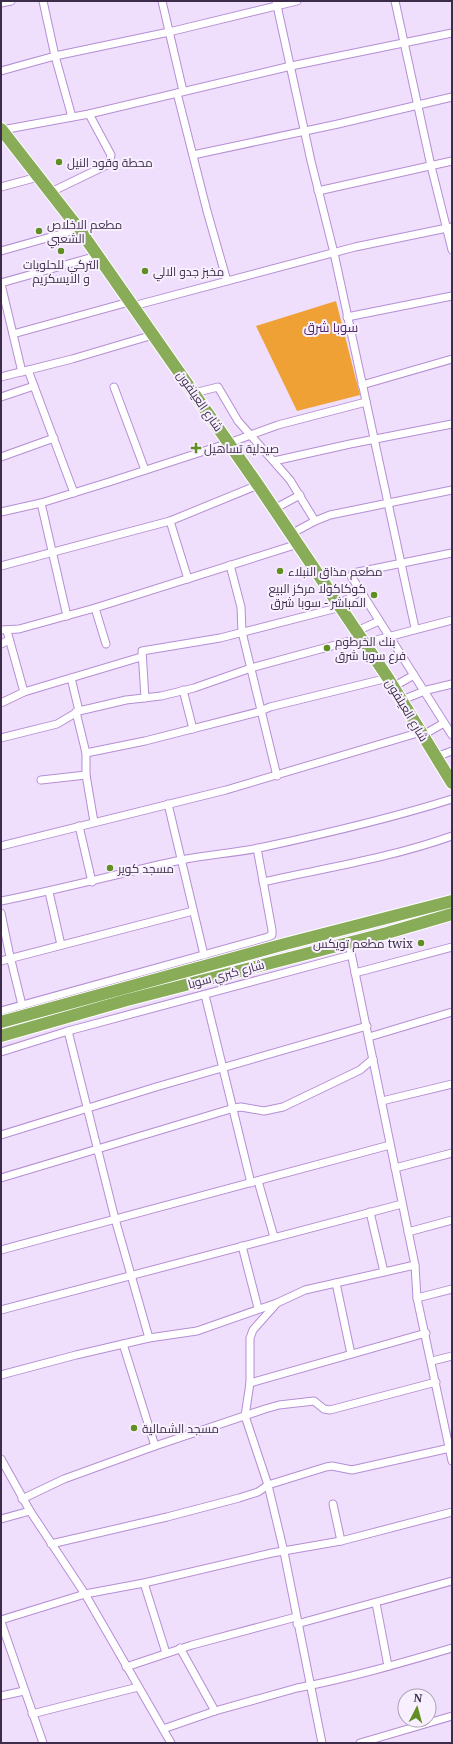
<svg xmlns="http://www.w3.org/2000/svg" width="453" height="1744" font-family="'Noto Serif',Cairo,serif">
	<rect width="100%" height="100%" fill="#efdffd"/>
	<polygon fill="#f0a135" points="336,301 360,395 297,411 256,326"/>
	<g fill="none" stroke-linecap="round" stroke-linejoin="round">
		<defs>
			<g id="minor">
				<polyline points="43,1 55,56 72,117"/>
				<polyline points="162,1 183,91"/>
				<polyline points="276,1 311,161 334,253 415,628"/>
				<polyline points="395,1 431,166 452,250"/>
				<polyline points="1,3 11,1"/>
				<polyline points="1,71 55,56 169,32 297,1"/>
				<polyline points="177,93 207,211 227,281"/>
				<polyline points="2,130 89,114 291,66 452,33"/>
				<polyline points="193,155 338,124 452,97"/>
				<polyline points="1,187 38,177"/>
				<polyline points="318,191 452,161"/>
				<polyline points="51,192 109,164 111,155 89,114"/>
				<polyline points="1,251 79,229"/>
				<polyline points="1,283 97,256"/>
				<polyline points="1,284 22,372"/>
				<polyline points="133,306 355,247 452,227"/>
				<polyline points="347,317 452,296"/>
				<polyline points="13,334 129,302"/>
				<polyline points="28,370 74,493"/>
				<polyline points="1,377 72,359 153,335"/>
				<polyline points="362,385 452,359"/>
				<polyline points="114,387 145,470"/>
				<polyline points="194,393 218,387 238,421 290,480 315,521"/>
				<polyline points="1,397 34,386"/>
				<polyline points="1,457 54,438"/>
				<polyline points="274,461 350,444 452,424"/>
				<polyline points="41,503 67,616"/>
				<polyline points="274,509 300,495"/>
				<polyline points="1,512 41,503 109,482 229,443 278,425 366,402"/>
				<polyline points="170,521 188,579"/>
				<polyline points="291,534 315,521 330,515 452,490"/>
				<polyline points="452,553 353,573 351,576 452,735"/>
				<polyline points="230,565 241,607 242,632 277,776"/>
				<polyline points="1,566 170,521 258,485"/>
				<polyline points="339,604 360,592"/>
				<polyline points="95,608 106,644"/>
				<polyline points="1,630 19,629 95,608 298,544"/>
				<polyline points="7,631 24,692"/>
				<polyline points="357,631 379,621"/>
				<polyline points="365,643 452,620"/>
				<polyline points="1,644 9,640"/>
				<polyline points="71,678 79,711"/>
				<polyline points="393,687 414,675"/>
				<polyline points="183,690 193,729"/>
				<polyline points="145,698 142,651 220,638 341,607"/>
				<polyline points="402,700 427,690 452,684"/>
				<polyline points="1,703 24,692 141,657"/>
				<polyline points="76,712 86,753 86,775 94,822"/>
				<polyline points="423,735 444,723"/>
				<polyline points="1,738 57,724 79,711 126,700 161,696 194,688 251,668 361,638"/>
				<polyline points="86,753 145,741 258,712 270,707 388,678"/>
				<polyline points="436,757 452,751"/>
				<polyline points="41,780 86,775"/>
				<polyline points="168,804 204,955"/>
				<polyline points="79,826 92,882"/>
				<polyline points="1,846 226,790 421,732"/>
				<path d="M 263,882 C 326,868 390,858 452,836"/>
				<polyline points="49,892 61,945"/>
				<path d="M 1,901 C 61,889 121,873 181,860 C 206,855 233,853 259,848 C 324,834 389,819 452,799"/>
				<polyline points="1,913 9,952 22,1005"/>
				<polyline points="349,943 415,1265 417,1298 452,1461"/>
				<polyline points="1,961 193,911"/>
				<polyline points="355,973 452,947"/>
				<polyline points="205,995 251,1183"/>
				<polyline points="1,1011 268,937 272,935 272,930 257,848"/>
				<polyline points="68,1031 115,1219 149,1338"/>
				<polyline points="369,1037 452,1012"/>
				<polyline points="1,1052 68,1031 351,955"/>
				<polyline points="382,1101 452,1084"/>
				<polyline points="1,1135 156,1087 367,1026"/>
				<polyline points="395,1168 452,1153"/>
				<polyline points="1,1178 234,1108 241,1107 264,1111 283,1107 360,1070 373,1059"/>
				<polyline points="258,1181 274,1237"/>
				<polyline points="370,1212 384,1272"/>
				<polyline points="408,1232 452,1220"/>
				<polyline points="242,1246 258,1308"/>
				<polyline points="1,1250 390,1145"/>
				<polyline points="336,1283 351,1354"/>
				<polyline points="417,1298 452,1289"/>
				<polyline points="277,1303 253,1330 250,1338 250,1383 245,1416 268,1485 284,1552 322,1743"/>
				<polyline points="1,1310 402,1204"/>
				<polyline points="432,1361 452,1356"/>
				<polyline points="1,1375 76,1355 149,1338 197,1331 277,1303 305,1290 415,1265"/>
				<polyline points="250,1383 426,1333"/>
				<polyline points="155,1446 265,1409 279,1405 314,1401 324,1409 330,1410 436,1382"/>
				<polyline points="1,1459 30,1511 85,1594 171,1743"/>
				<polyline points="22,1499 64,1479 155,1446 123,1344"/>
				<polyline points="333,1504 341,1541"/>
				<polyline points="1,1519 30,1511"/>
				<polyline points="51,1544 167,1517 239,1498 258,1492 268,1485 326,1467 332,1466 352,1470 450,1448"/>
				<polyline points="144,1583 166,1653"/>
				<polyline points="376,1603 388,1666"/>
				<polyline points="1,1620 85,1594 144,1583 272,1553 341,1541 452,1512"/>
				<polyline points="1,1622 43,1743"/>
				<polyline points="297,1624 452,1581"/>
				<polyline points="180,1648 215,1711"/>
				<polyline points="126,1667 192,1645 296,1617"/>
				<polyline points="1,1696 24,1691"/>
				<polyline points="32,1714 138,1687"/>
				<path d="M 163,1729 L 215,1711 L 297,1688 C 350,1678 401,1663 452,1648"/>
				<polyline points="360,1743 452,1716"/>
			</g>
			<g id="trunk">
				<polyline points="1,129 79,229 258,485 388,678 452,783"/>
				<polyline points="1,1022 285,944 452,901"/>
				<polyline points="1,1036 127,1000 387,933 452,914"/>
			</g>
		</defs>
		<use href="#minor" stroke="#b68ed4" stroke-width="9"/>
		<use href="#trunk" stroke="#fff" stroke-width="14"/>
		<use href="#minor" stroke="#fff" stroke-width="7"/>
		<use href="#trunk" stroke="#88ac57" stroke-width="12"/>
	</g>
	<g fill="#618e22" stroke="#f8f0ff" stroke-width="1.5">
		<circle cx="59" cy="162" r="4"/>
		<circle cx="39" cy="231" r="4"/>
		<circle cx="61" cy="251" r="4"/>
		<circle cx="145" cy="271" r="4"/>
		<path d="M194 442h4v4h4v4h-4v4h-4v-4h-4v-4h4z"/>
		<circle cx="280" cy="571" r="4"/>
		<circle cx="374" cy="595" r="4"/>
		<circle cx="327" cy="648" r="4"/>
		<circle cx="110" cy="868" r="4"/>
		<circle cx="421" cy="943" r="4"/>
		<circle cx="134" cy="1428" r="4"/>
	</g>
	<g text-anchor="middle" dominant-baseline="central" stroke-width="4" stroke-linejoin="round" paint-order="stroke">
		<g font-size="12" fill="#3c2c49" stroke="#f8f0ff" text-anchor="start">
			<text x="67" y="162">محطة وقود النيل</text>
			<text x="47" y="224">مطعم الاخلاص<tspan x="47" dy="14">الشعبي</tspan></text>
			<text x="61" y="264" text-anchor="middle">التركي للحلويات<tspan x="61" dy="14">و الايسكريم</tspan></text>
			<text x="153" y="271">مخبز جدو الالي</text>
			<text x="204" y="448">صيدلية تساهيل</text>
			<text x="288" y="571">مطعم مذاق النبلاء</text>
			<text x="366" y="588" text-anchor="end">كوكاكولا مركز البيع<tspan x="366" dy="14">المباشر - سوبا شرق</tspan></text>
			<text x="335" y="641">بنك الخرطوم<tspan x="335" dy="14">فرع سوبا شرق</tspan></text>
			<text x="118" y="868">مسجد كوير</text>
			<text x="413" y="943" text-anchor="end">مطعم تويكس twix</text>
			<text x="142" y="1428">مسجد الشمالية</text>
		</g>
		<g font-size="12" fill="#3c2c49" stroke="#f8f0ff">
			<text transform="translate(200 401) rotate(55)">شارع العيلفون</text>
			<text transform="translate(407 710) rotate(59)">شارع العيلفون</text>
			<text transform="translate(226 974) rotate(-15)">شارع كبري سوبا</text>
		</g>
		<g font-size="13" fill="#512b69" stroke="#f8f0ff">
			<text x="331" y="327">سوبا شرق</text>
		</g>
	</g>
	<rect width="453" height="1744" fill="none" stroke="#3c2c49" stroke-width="4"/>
	<g transform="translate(417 1708) rotate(6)"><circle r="19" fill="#f8f0ff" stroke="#ada2b6"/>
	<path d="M0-3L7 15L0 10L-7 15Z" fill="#618e22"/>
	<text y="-6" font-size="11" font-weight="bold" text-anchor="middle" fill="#3c2c49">N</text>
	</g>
</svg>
